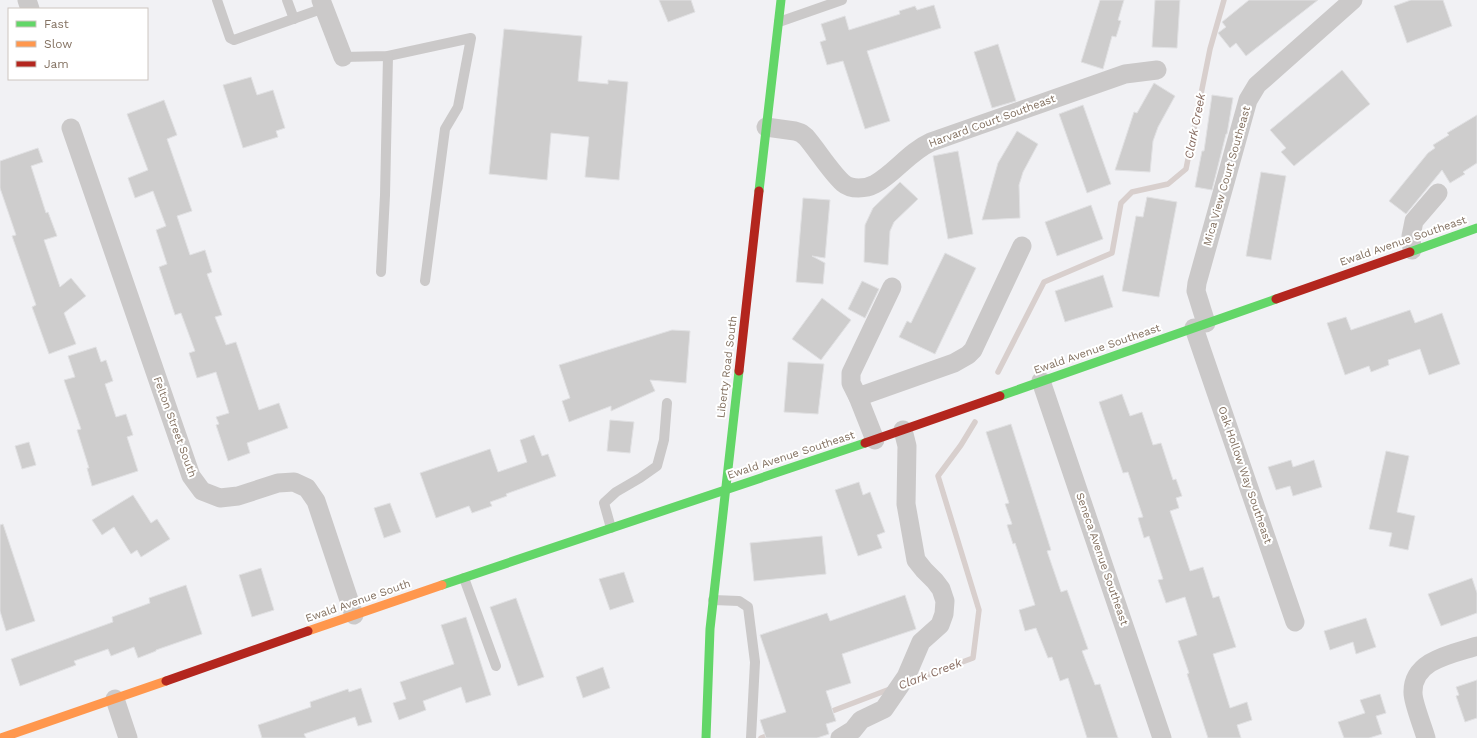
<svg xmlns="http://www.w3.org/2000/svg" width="1477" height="738" font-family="'Work Sans',sans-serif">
	<rect width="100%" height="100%" fill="#f1f1f4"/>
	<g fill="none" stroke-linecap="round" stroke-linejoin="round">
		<g stroke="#d8cfcd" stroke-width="5.5">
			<polyline points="998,372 1044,282 1112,253 1121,203 1132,192 1168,184 1186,169 1210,49 1224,0"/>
			<polyline points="909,682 973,658 979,610 938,476 961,445 975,422"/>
			<polyline points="827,713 890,689"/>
			<polyline points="761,738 772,734"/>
		</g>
	</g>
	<g fill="#cecdcd" stroke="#e1e1e3">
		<polygon points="659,0 691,0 695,12 668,22"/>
		<polygon points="1100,0 1124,0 1118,20 1121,21 1116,37 1112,36 1103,69 1081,62"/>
		<polygon points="1155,0 1180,0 1177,48 1152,47"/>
		<polygon points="1249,0 1318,0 1246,56 1236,43 1230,48 1218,33 1226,27 1222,22"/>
		<polygon points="1411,0 1443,0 1452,26 1407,43 1394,6"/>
		<polygon points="934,5 941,28 867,51 890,121 865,129 843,61 827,65 820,42 826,40 821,24 845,16 849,30 900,14 899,11 915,6 917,10"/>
		<polygon points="504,29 582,36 578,81 608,84 608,80 628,82 619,180 585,177 589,137 551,133 547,180 489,174"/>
		<polygon points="998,44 1016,101 992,108 974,52"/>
		<polygon points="1342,70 1370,104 1294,166 1281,152 1286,148 1270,130"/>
		<polygon points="251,77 257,95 273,90 285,128 276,131 278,137 243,148 223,85"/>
		<polygon points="1154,83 1175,96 1158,127 1153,141 1150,172 1115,170 1134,112 1137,113"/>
		<polygon points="1212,95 1233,98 1227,134 1226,134 1212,190 1195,187 1202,151 1204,151"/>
		<polygon points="164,100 177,135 167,139 192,211 177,216 190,255 205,250 212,272 207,274 222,315 215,317 226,345 236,342 259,410 279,403 288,428 247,443 250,453 228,461 216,425 219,424 216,417 229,413 216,372 197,378 189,353 195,351 181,313 175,315 159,267 167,264 156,230 166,226 153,191 135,198 128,178 148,170 127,114"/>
		<polygon points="1083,105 1111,184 1087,193 1059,114"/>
		<polygon points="1477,115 1477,163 1463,172 1465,174 1450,183 1442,170 1406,214 1389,201 1428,153 1435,148 1433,145 1449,135 1447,133"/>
		<polygon points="1017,131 1038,144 1023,172 1019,185 1020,218 982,220 998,163"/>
		<polygon points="38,148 43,162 31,166 46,213 48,212 57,236 44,240 60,287 71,278 86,296 64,313 76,344 49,354 32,307 36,305 12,236 16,235 0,188 0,161"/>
		<polygon points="958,151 973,234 948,239 933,156"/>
		<polygon points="1261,172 1286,176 1271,260 1246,256"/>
		<polygon points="900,182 918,199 894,222 890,231 888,265 864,262 865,225 873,208"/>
		<polygon points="1147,197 1177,202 1159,297 1122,291 1136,216 1143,217"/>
		<polygon points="803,198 830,200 825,258 812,256 825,263 823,284 796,282"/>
		<polygon points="1091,205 1103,239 1057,256 1045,222"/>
		<polygon points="945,253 976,268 935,354 899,337 907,321 911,323"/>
		<polygon points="1103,275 1113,307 1065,322 1055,291"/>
		<polygon points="862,281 879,289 865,318 848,309"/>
		<polygon points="822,298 851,320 821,360 792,339"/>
		<polygon points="1410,310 1415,323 1442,313 1460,364 1429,375 1420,349 1388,360 1389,365 1371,372 1369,366 1345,375 1327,323 1346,317 1351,330"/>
		<polygon points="672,330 690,331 686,383 650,380 655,391 611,411 611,406 569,422 562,401 570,398 559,365"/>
		<polygon points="96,347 101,362 106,360 113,381 105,384 116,417 126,414 133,435 127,437 138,471 92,486 87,468 89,468 77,430 81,429 64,380 75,377 68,356"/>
		<polygon points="788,362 824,364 818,414 784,412"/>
		<polygon points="1122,394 1130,416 1142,412 1153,445 1161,443 1173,480 1176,479 1182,496 1176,498 1179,508 1170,511 1190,571 1203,567 1213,598 1219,596 1236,647 1213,654 1230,708 1247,702 1252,720 1237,725 1241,738 1208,738 1187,674 1189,673 1178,641 1197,635 1185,597 1166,603 1158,580 1163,579 1149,536 1144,538 1138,518 1143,517 1128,472 1123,473 1099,402"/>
		<polygon points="610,420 634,422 630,453 607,451"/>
		<polygon points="1011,424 1051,550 1047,551 1061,592 1067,590 1088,649 1082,651 1095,685 1100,684 1118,738 1087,738 1068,678 1060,681 1052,657 1048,658 1036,628 1025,631 1019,610 1035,605 1015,543 1013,544 1007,525 1012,524 1005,504 1009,503 986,432"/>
		<polygon points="534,435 542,456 548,454 556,476 506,494 507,496 490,502 492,506 472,513 469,506 436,518 420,473 490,449 498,472 527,462 520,440"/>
		<polygon points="29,442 36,465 22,469 15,446"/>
		<polygon points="1386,451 1409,456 1397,512 1415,516 1408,550 1389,546 1392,533 1369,529"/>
		<polygon points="1291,460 1293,467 1314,460 1322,487 1293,496 1290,486 1276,490 1268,467"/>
		<polygon points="859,482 863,495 870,492 885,532 877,535 882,548 858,556 835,490"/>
		<polygon points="133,495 151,523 157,519 170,539 141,557 137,550 131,554 114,527 102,535 92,520"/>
		<polygon points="390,503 401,532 384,538 374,508"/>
		<polygon points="3,524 35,621 6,631 0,611 0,525"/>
		<polygon points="822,536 826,574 754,581 750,543"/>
		<polygon points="261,568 274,610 252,617 239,575"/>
		<polygon points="624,572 634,602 610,610 599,579"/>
		<polygon points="1472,578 1477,593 1477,613 1441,626 1428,594"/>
		<polygon points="186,585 202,634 156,650 156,651 138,658 134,647 111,656 108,649 74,661 76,665 20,686 11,659 113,622 112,617 150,603 149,598"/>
		<polygon points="905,595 916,629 842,654 851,683 826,691 836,721 826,724 829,734 817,738 766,738 760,720 786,712 760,635 827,613 830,621"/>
		<polygon points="516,598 544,677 518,686 490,607"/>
		<polygon points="466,617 491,695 466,703 461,687 423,701 426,710 399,720 393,703 406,699 400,682 454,664 441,625"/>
		<polygon points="1366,618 1376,647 1356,654 1353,642 1330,650 1324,631"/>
		<polygon points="603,667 610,688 583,698 576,677"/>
		<polygon points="1477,680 1477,718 1465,722 1456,696 1459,695 1456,687"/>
		<polygon points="361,688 372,722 358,726 355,717 304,734 306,738 262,738 258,725 311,707 310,702 348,689 349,692"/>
		<polygon points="1380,694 1386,713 1376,716 1382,734 1369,738 1344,738 1338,722 1365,713 1360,700"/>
	</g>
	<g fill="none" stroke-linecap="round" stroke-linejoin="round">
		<g stroke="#cbc9c9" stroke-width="10">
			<polyline points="217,0 230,38 234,40 324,8"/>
			<polyline points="287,0 294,19"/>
			<polyline points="779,22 842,0"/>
			<polyline points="343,57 388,56 471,38 458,107 445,129 425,281"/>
			<polyline points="381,272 385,195 388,56"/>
			<polyline points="611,528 604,503 616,492 640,478 657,466 664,440 667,403"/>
			<polyline points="464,578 496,666"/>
			<polyline points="713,600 739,601 748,607 755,662 751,738"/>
		</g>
		<g stroke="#cbc9c9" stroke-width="19">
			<polyline points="27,0 30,9"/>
			<polyline points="321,0 343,57"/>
			<path d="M 766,127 L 795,131 L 801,133 L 806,137 C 818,151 830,171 843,183 C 851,190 866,189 875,184 C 895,173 909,152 931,142 L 1125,74 L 1157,70"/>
			<polyline points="71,128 191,476 202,491 220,498 238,496 278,483 294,482 307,488 316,501 354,615"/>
			<polyline points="1412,250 1411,236 1414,221 1438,193"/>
			<polyline points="1206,323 1196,291 1197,283 1248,100 1257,85 1353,0"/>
			<polyline points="1194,328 1295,622"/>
			<polyline points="1041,381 1162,738"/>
			<polyline points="858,397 954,363 968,355 973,350 1022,246"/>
			<polyline points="875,440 858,397 851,383 851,373 892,287"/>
			<polyline points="115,699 128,738"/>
			<polyline points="840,738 853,730 861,720 884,709 906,677 921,642 940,625 944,614 945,601 941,589 935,581 924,570 916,560 906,504 907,446 903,430"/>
			<path d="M 1426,738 C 1423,727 1413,703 1413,693 C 1412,660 1452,654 1477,646"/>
		</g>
		<g stroke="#63d668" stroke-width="9">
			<polyline points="759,191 781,0"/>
			<polyline points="1410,252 1477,228"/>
			<polyline points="1000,396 1276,299"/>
			<polyline points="442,585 865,443"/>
			<polyline points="706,738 710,629 739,371"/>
		</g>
		<g stroke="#ff974d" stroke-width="9">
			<polyline points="308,631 442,585"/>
			<polyline points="1,738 166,681"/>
		</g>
		<g stroke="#b3261e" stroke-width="9">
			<polyline points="1276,299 1410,252"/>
			<polyline points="739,371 759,191"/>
			<polyline points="865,443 1000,396"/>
			<polyline points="166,681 308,631"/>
		</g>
	</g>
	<g text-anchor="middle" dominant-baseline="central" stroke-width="4" stroke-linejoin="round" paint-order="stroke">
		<g font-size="11" fill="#837161" stroke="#fff">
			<text transform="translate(992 121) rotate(-20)">Harvard Court Southeast</text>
			<text transform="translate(1227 176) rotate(-74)">Mica View Court Southeast</text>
			<text transform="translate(1403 241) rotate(-19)">Ewald Avenue Southeast</text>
			<text transform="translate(1097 349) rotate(-19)">Ewald Avenue Southeast</text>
			<text transform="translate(727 367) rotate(-83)">Liberty Road South</text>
			<text transform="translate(175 427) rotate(70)">Felton Street South</text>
			<text transform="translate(791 455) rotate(-18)">Ewald Avenue Southeast</text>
			<text transform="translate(1245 475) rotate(71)">Oak Hollow Way Southeast</text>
			<text transform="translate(1102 559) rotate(71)">Seneca Avenue Southeast</text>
			<text transform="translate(358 601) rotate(-19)">Ewald Avenue South</text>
		</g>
		<g font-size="12" font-style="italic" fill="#886d62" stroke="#fff">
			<text transform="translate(1195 126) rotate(-79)">Clark Creek</text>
			<text transform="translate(930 674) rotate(-21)">Clark Creek</text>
		</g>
	</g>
	<rect x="8" y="8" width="140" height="72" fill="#ffffff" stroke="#cdc6c0"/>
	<rect x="16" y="21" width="20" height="6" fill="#63d668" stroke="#cdc6c0"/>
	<text x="44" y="28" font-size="12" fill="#837161">Fast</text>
	<rect x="16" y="41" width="20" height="6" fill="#ff974d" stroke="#cdc6c0"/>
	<text x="44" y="48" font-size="12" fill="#837161">Slow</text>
	<rect x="16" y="61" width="20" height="6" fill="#b3261e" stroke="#cdc6c0"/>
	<text x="44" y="68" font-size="12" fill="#837161">Jam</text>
</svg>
